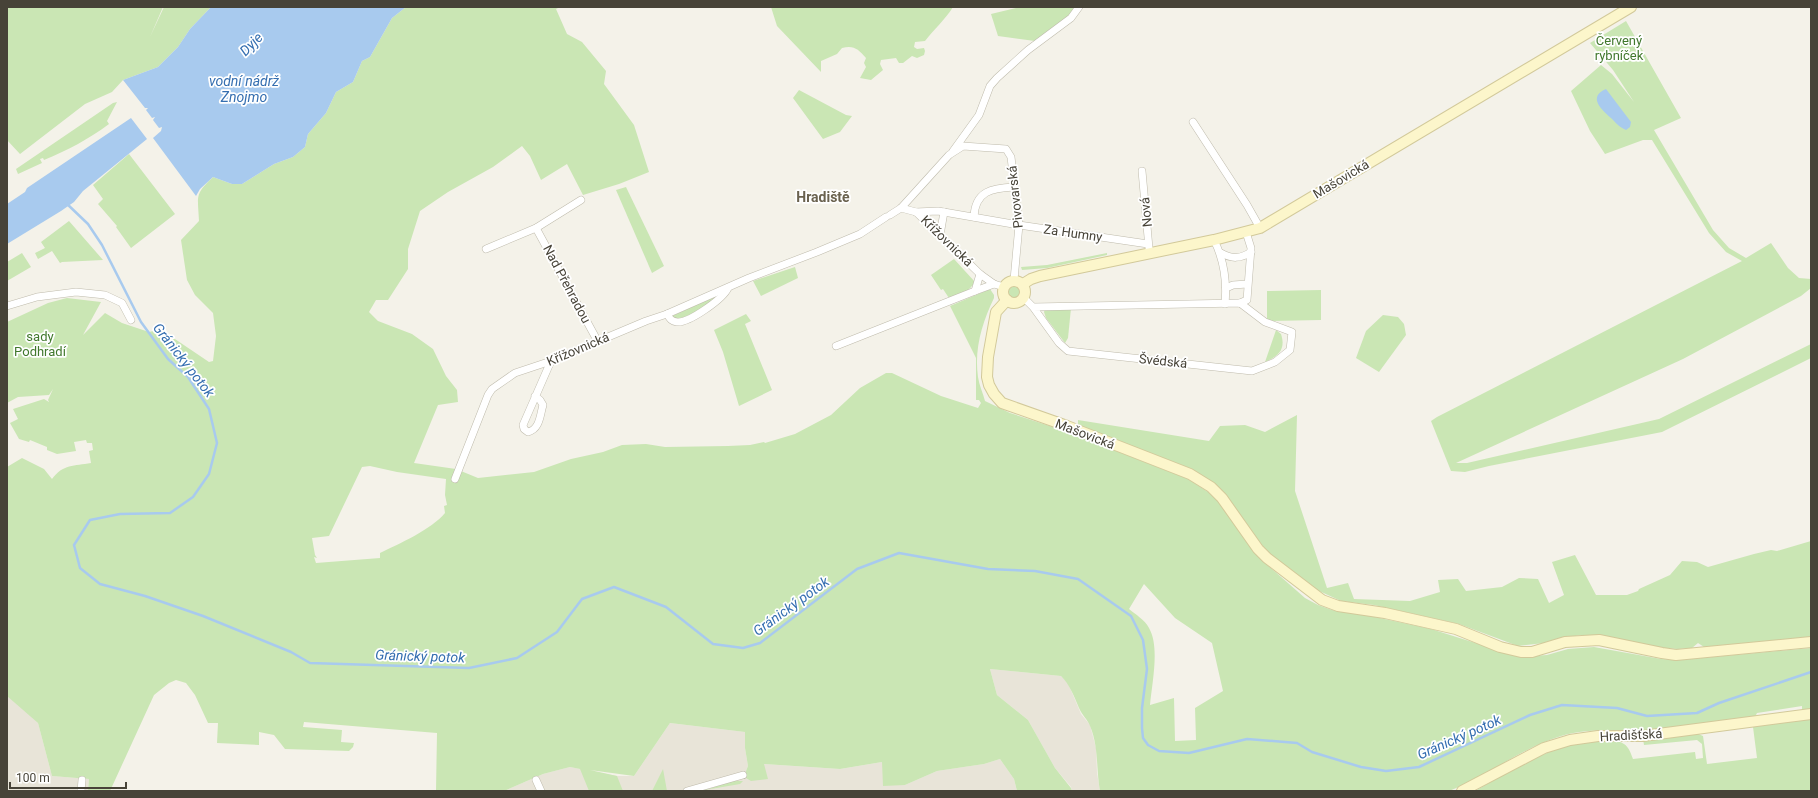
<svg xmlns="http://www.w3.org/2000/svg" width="1818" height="798" font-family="Roboto,sans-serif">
	<rect width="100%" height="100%" fill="#f4f2e9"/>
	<g fill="#e8e4d8">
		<polygon points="990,669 1061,676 1068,683 1081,714 1090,725 1096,748 1097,773 1100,791 1072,791 1071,787 1055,768 1028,720 997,695"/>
		<polygon points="7,687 38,723 52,776 89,779 88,791 7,791"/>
		<polygon points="670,723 745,732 745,748 748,766 746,771 763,764 840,769 882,762 905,785 937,771 984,764 1000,759 1014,779 1017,791 504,791 543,774 570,767 617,776 634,776"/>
	</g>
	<g fill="#cae6b4" fill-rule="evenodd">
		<polygon points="7,7 163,7 150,37 164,7 211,7 190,29 178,47 158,67 123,80 112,92 85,104 20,154 7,140"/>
		<path d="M 406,7 L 560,7 L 556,9 L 567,34 L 582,42 L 606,71 L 604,84 L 634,125 L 649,172 L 619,184 L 583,195 L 567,164 L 541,180 L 530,156 L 522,146 L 493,167 L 448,192 L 420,211 L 408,249 L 408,269 L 388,300 L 376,300 L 369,312 L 378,321 L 412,334 L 433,349 L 446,376 L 457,390 L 458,402 L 438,405 L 414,463 L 456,469 L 478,478 L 534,472 L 571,459 L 603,452 L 622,445 L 646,444 L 665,447 L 728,446 L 750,445 L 764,442 L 765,443 L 795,434 L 831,415 L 860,388 L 886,373 L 892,373 L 941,396 L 978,408 L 981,403 L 979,400 L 976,400 L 976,358 L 950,306 L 990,289 L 994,295 L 994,298 C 982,323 974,349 978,377 C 979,385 983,393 985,401 L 1010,413 L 1065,431 L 1188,479 L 1208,492 L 1219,502 L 1254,552 L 1264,562 L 1305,598 L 1318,605 L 1332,610 L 1366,615 L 1431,629 L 1520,657 L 1547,655 L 1568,649 L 1594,647 L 1661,659 L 1680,660 L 1811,648 L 1811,709 L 1802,710 L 1802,706 L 1757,713 L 1755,717 C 1721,721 1686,728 1652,730 C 1622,732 1591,727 1561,736 C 1521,748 1488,776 1449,791 L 1100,791 C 1096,770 1099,747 1090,726 C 1088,720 1082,715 1079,708 C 1074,696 1070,685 1061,676 L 990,669 L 997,695 L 1028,720 L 1055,768 L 1071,788 L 1072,791 L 1017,791 L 1014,779 L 1000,759 L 984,764 L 937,771 L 905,785 L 883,786 L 882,762 L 840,769 L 764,764 L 768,779 L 751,781 L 746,778 L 746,771 L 748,766 L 745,748 L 745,732 L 670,723 L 634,776 L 590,770 L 617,776 L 623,791 L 589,791 L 580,769 L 570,767 L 543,774 L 504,791 L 436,791 L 437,733 L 304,722 L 303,727 L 342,730 L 341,742 L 354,743 L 353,747 L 349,751 L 285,749 L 274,735 L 259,732 L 259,745 L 217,743 L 218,723 L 208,723 L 195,695 L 186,683 L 176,680 L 169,683 L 154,695 L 110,791 L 88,791 L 89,779 L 52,776 L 38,723 L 7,696 L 7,467 L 22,458 L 44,469 L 52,479 C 63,464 74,466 91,463 L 89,451 L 93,450 L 92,443 L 87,443 L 86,440 L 74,442 L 76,451 L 57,454 L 47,450 L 47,447 L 30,440 L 29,442 L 19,439 L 10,423 L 18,419 L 13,409 L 44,399 L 49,402 L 48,400 L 53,389 L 49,395 L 18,397 L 7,403 L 7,322 L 48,303 L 67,298 L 101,302 L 83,335 L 105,313 L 122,323 L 149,332 L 158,330 L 169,335 L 209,362 L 213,361 L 216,336 L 213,313 L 195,295 L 187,280 L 181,240 L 199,221 C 198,196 194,195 213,177 L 232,184 L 242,184 L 274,164 L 293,157 L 305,147 L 308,134 L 326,113 L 336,92 L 353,82 L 362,61 L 370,57 L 392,18 ZM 370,466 L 397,472 L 446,479 L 445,495 L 447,505 L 444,506 L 445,513 C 432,529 399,544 380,553 L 380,558 L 316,563 L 314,557 L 317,558 L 315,555 L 312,538 L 329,536 L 362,467 ZM 1144,584 L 1175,618 L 1212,643 L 1223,691 L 1195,708 L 1196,740 L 1175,741 L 1174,698 L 1150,705 C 1152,683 1160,647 1149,628 C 1145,620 1135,614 1129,609 Z"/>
		<path d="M 771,7 L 953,7 C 945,20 934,29 925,41 L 915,42 L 914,47 L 917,49 L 924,48 L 925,51 L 924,55 L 917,58 L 912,56 L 903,63 L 899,63 L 896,58 L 881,60 L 880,64 L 883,70 L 871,80 L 860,78 L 866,67 L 864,63 L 866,58 C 858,49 854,45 842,48 L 837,54 L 821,61 L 821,72 L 777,26 Z"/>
		<polygon points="1020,7 1076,7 1071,15 1035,41 998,36 991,14"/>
		<polygon points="1626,21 1681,118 1654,130 1713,230 1729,248 1746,258 1771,243 1788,268 1799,278 1811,279 1811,288 1801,296 1683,359 1456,463 1467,463 1659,419 1811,344 1811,358 1662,432 1489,466 1465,472 1451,471 1431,421 1437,417 1742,261 1726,252 1709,233 1652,140 1643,140 1605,154 1590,131 1571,91 1601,65 1612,74 1634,102 1613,70 1590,43"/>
		<polygon points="799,90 846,115 852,116 840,132 823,139 793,98"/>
		<path d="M 117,102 L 107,121 L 109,124 C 89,139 68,150 44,160 L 43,158 L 40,159 L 42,163 L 18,174 L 16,169 L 113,103 Z"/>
		<polygon points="129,154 175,214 131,248 116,227 117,226 98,204 103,199 93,185"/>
		<polygon points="626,187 664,266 652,273 616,190"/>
		<polygon points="69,221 103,260 62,262 60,263 52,251 38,259 35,253 45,248 41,242"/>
		<polygon points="22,253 31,267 7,281 7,262"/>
		<polygon points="1107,253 1107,255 1047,268 1022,270 1021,267 1047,265"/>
		<path d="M 954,259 L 975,282 C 969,291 960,297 949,298 L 943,289 L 941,290 L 931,275 Z"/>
		<polygon points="795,267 798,278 761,296 753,281"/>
		<circle cx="1014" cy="292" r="6"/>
		<polygon points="1321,290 1321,320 1267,321 1267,291"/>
		<path d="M 722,293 C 711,305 691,317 675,319 L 672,316 Z"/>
		<polygon points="1071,308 1068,338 1065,343 1046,318 1044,312 1045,309"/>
		<polygon points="746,314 751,321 745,324 772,390 739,406 723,352 714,330"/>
		<polygon points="1383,315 1398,317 1404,324 1406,335 1379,372 1356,358 1366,331"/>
		<path d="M 1276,330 L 1281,334 C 1286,349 1279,356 1265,362 Z"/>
		<polygon points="1297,415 1295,491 1327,588 1348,583 1354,599 1410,601 1440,592 1438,580 1458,579 1466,591 1502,587 1519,578 1538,579 1549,603 1564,595 1552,562 1575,555 1596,595 1627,595 1638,591 1639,589 1670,575 1682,561 1697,562 1708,567 1754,554 1771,550 1777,551 1811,541 1811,637 1704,647 1698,643 1692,648 1678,649 1663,648 1596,635 1580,635 1544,643 1518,646 1459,624 1374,605 1341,601 1317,590 1271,555 1262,545 1226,495 1214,483 1192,469 1078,425 1078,420 1209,441 1220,426 1245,425 1265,432"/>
		<path d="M 1811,719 L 1811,791 L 1475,791 C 1516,768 1557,740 1606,741 C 1612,742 1619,740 1624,744 C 1629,747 1631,754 1633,759 L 1695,752 L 1696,759 L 1703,758 L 1702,744 L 1697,740 L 1644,745 L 1643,739 L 1696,733 L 1703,736 L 1707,764 L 1757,758 L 1753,727 Z"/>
		<polygon points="663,769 667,791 652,791"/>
		<polygon points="732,781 743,781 740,784 699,791 699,789 709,789"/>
	</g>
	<g fill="#a8caee">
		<polygon points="211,7 406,7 392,18 370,57 362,61 353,82 336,92 326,113 308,134 305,147 293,157 274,164 242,184 232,184 213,177 200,189 196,196 153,138 161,131 162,127 159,128 153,120 155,117 152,118 146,110 148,108 145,108 123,80 158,67 178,47 190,29"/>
		<path d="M 1606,89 L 1631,122 L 1630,127 L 1626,130 C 1619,127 1616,123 1611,118 C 1602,110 1587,97 1606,89 Z"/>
		<polygon points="131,118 147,139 83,191 74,202 61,211 7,244 7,204 25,192 27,188"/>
	</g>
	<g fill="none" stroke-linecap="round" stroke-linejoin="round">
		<polyline stroke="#a8caee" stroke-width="2.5" points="66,203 88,224 102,245 141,322 168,359 188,377 209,409 217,443 209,474 193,497 170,513 120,514 90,520 74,545 80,568 100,584 145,596 203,616 291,652 310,663 469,668 517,658 557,632 582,599 614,587 666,607 713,644 743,648 760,643 857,569 899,553 988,569 1035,571 1078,579 1131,616 1143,640 1147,669 1142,708 1142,728 1143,738 1148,745 1159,751 1189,753 1247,739 1297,743 1312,752 1361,767 1386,771 1419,767 1530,715 1562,705 1617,708 1647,716 1697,713 1719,703 1811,672"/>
		<defs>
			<g id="street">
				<polyline points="1193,122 1247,205 1260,228"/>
				<polyline points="953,151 979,115 990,86 997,78 1028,50 1071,18 1079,7"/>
				<polyline points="1142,171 1149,248"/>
				<polyline points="901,208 916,212 980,274 994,284 1004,287"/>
				<polyline points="916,212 938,211 1019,225 1148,244"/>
				<polyline points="890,215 901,208 949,155 963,146 1006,149 1011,157 1019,225 1014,280"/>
				<path d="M 974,217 C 975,191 992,188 1014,187"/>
				<polyline points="536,228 597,340"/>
				<polyline points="940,235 944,212"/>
				<path d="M 1214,240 C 1224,260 1227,282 1225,304"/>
				<polyline points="486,249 536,228 581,200"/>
				<path d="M 1221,253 C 1232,259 1240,259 1251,252"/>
				<polyline points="1226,288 1233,285 1247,284"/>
				<polyline points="975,291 994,284"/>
				<polyline points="1024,298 1033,307 1240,303 1265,322 1292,332 1290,350 1275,362 1252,371 1068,351 1059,343 1033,307"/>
				<polyline points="1240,303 1247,300 1251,248 1246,232"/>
				<polyline points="7,306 37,297 76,292 105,295 122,303 131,320"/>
				<path d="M 667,314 C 670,319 671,321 677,322 C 689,323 723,299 728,288"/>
				<polyline points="836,346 975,291 980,274"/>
				<path d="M 535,396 L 540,400 L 543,405 C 540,415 540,429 528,432 L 524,429 L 523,425 L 551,361"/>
				<polyline points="455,479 488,395 492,389 515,373 551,361 646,321 667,314 749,278 817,252 860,234 886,217"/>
				<polyline points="536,780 541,791"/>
				<polyline points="81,791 82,780"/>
				<polyline points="687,791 743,775"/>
			</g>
			<g id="secondary">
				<circle cx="1014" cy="292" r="11"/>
				<polyline points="1023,284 1031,279 1040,276 1214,240 1260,228 1631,7"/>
				<polyline points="1007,300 996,312 988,357 987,377 989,385 994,394 1002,403 1067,426 1190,474 1211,487 1222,498 1258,549 1267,558 1322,600 1338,606 1385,613 1456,629 1500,647 1521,652 1532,652 1565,642 1599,640 1662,653 1676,655 1811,642"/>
				<polyline points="1462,791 1544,748 1570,740 1598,736 1643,736 1811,714"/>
			</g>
		</defs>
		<use href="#street" stroke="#bfbbac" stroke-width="8"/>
		<use href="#secondary" stroke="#d2c99a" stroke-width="12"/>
		<use href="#street" stroke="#fff" stroke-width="7"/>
		<use href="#secondary" stroke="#fcf6cb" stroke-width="10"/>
	</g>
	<g text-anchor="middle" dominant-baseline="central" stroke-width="3.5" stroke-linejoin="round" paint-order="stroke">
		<g font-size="13" fill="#41782d" stroke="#fff">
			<text x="1619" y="40">Červený<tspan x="1619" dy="15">rybníček</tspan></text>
			<text x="40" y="336">sady<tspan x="40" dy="15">Podhradí</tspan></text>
		</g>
		<g font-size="13" fill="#474338" stroke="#fff">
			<text transform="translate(1341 179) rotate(-31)">Mašovická</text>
			<text transform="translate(1015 197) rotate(-96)">Pivovarská</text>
			<text transform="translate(1146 212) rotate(-96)">Nová</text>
			<text transform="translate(1073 233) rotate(8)">Za Humny</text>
			<text transform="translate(947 241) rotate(44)">Křížovnická</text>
			<text transform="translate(567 284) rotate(62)">Nad Přehradou</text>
			<text transform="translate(578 349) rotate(-23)">Křížovnická</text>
			<text transform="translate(1163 361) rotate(6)">Švédská</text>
			<text transform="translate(1085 434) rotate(21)">Mašovická</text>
			<text transform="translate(1631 735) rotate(-3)">Hradišťská</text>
		</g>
		<g font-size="14" font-style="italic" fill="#346eb0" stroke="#fff">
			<text transform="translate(251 44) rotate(-45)">Dyje</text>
			<text x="244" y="81">vodní nádrž<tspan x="244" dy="16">Znojmo</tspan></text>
			<text transform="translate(184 360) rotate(52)">Gránický potok</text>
			<text transform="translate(791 606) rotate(-36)">Gránický potok</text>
			<text transform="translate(420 656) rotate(2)">Gránický potok</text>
			<text transform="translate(1459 737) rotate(-24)">Gránický potok</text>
		</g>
		<g font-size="14" font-weight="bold" fill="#6a624f" stroke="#fff">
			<text x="823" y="197">Hradiště</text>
		</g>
	</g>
	<rect width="1818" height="798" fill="none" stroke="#474338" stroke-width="16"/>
	<path d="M10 782v6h116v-6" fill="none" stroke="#474338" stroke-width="2"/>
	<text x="16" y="782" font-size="12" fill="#474338" stroke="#ffffff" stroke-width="3" paint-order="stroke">100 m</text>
</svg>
